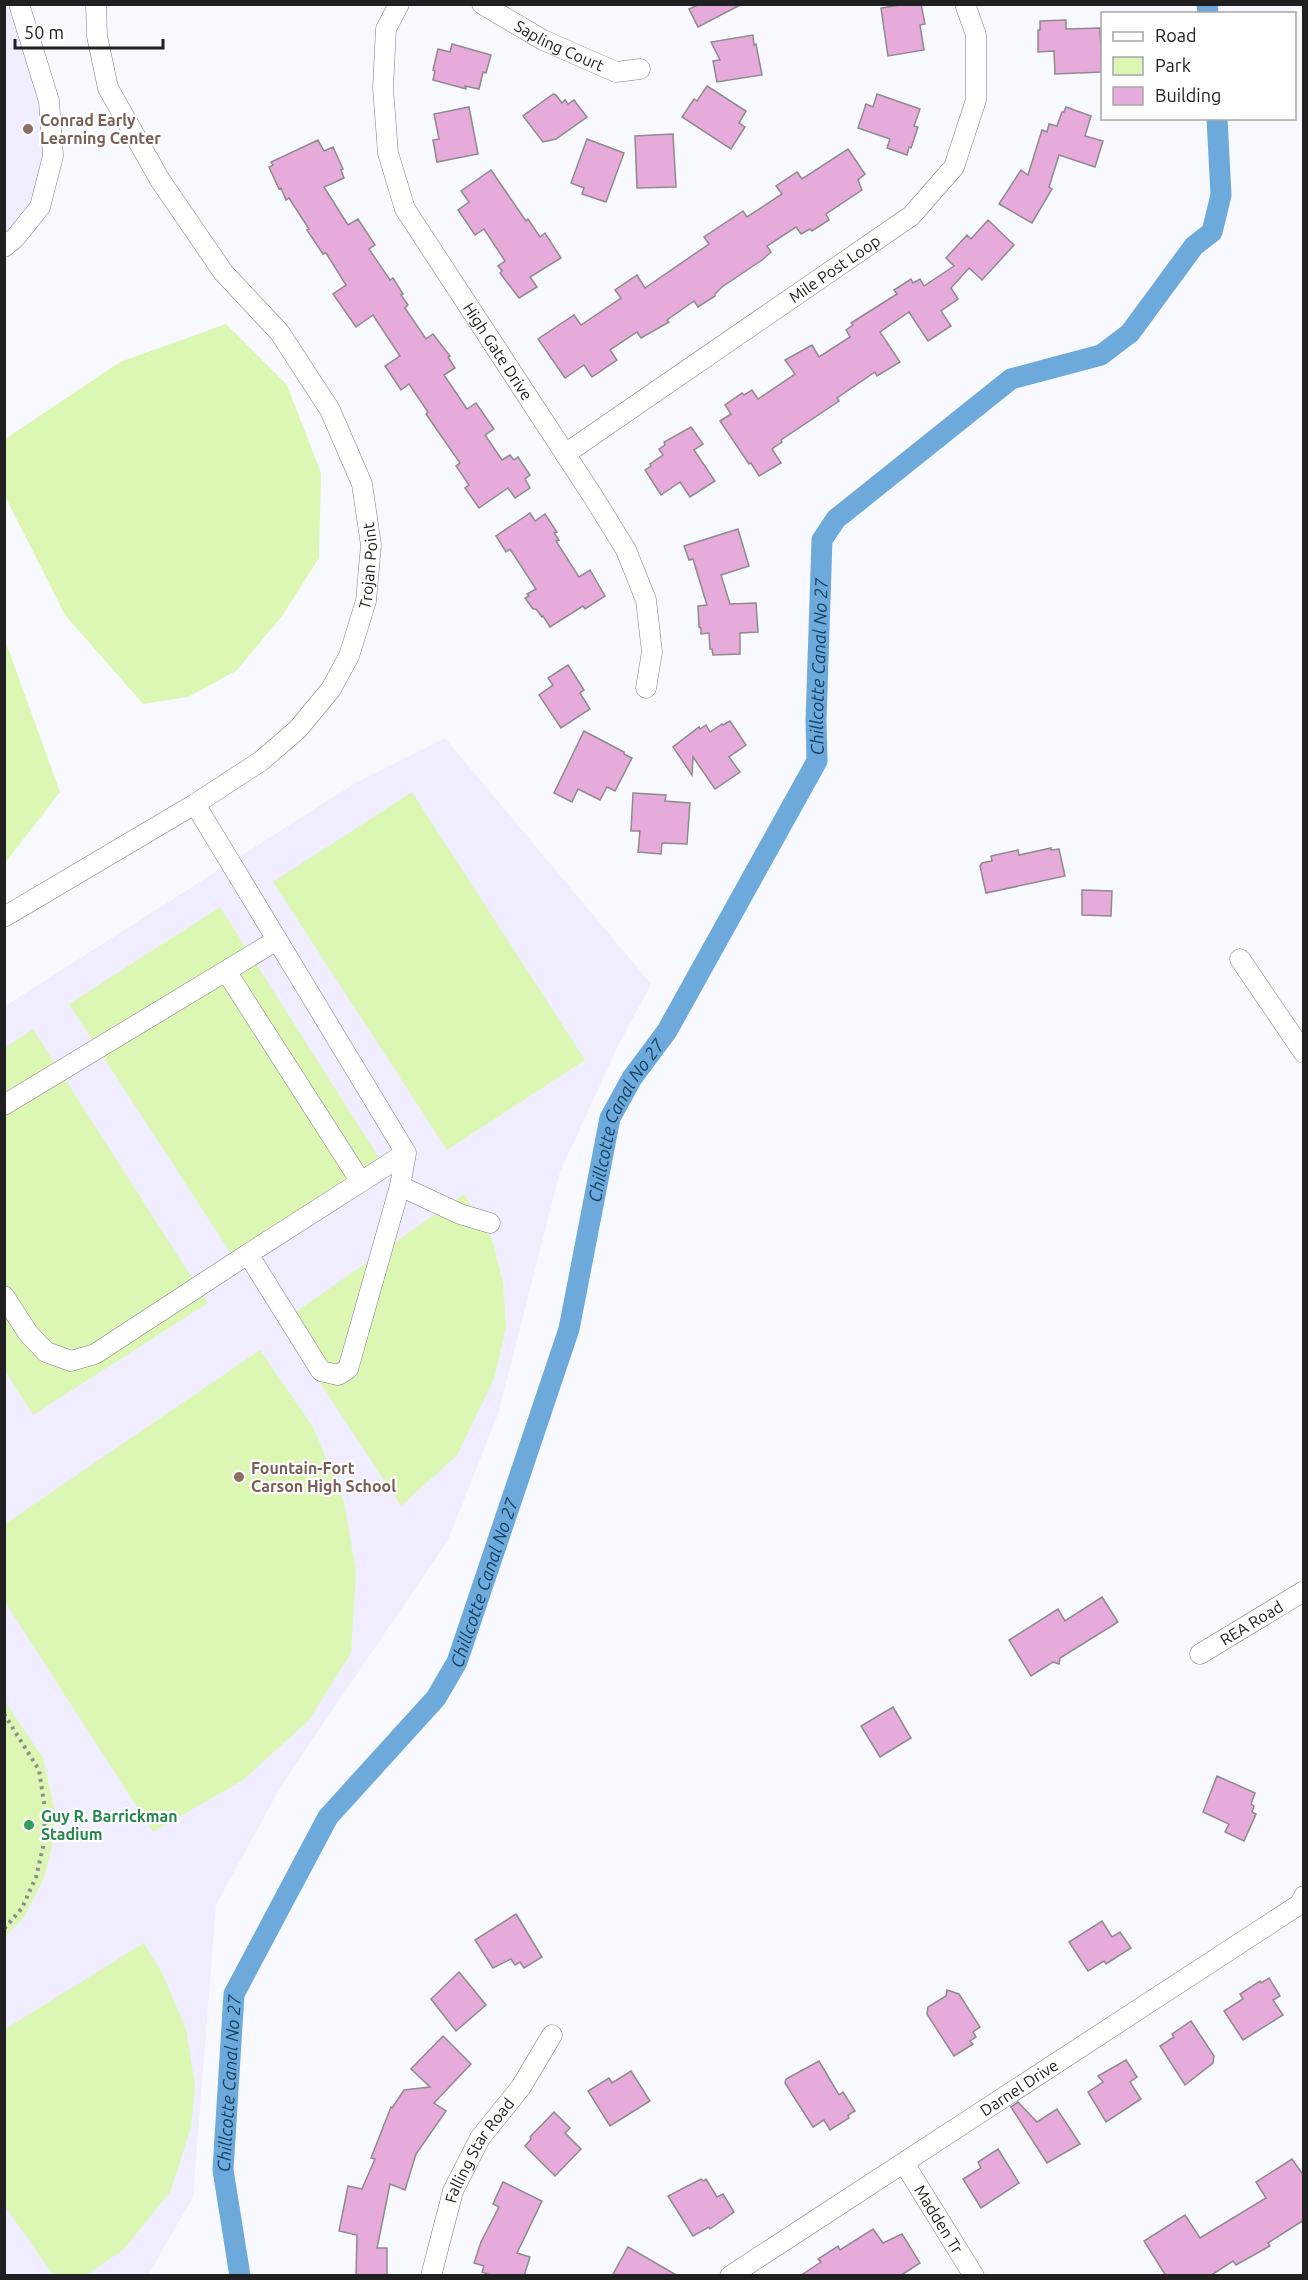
<svg xmlns="http://www.w3.org/2000/svg" width="1308" height="2280" font-family="Ubuntu,sans-serif">
	<rect width="100%" height="100%" fill="#f8f9fe"/>
	<g fill="#efedff">
		<polygon points="5,5 19,5 49,101 40,207 5,247"/>
		<polygon points="445,738 651,984 618,1046 560,1172 498,1414 448,1540 281,1786 216,1905 193,2197 148,2275 5,2276 5,1006 357,782"/>
	</g>
	<g fill="#dcf7b4">
		<polygon points="226,324 287,385 321,473 319,558 282,616 236,671 188,697 143,704 65,615 5,496 5,439 120,362"/>
		<polygon points="5,640 60,792 5,863 4,863"/>
		<polygon points="412,792 585,1060 447,1150 273,882"/>
		<polygon points="220,907 390,1175 241,1269 69,1004"/>
		<polygon points="33,1029 208,1303 33,1415 5,1371 5,1048"/>
		<polygon points="464,1194 492,1239 503,1283 506,1327 494,1379 457,1455 401,1506 290,1337 296,1312"/>
		<polygon points="260,1350 313,1427 344,1501 356,1572 351,1653 309,1720 243,1780 153,1832 5,1602 5,1524"/>
		<polygon points="4,1700 43,1758 54,1808 53,1842 44,1878 24,1917 5,1937"/>
		<polygon points="144,1943 163,1975 186,2029 195,2085 191,2128 170,2192 123,2250 86,2275 53,2275 5,2206 5,2029"/>
	</g>
	<g fill="none" stroke-linecap="round" stroke-linejoin="round">
		<g stroke="#6daadb" stroke-width="21">
			<polyline points="1207,4 1208,14"/>
			<path id="s1" d="M 240,2276 L 223,2170 L 234,1994 L 328,1817 L 436,1698 L 457,1662 L 569,1329 L 610,1118 L 632,1078 L 667,1031 L 817,761 L 816,721 L 822,540 L 836,519 L 1011,379 L 1101,355 L 1130,333 L 1194,246 L 1212,232 L 1221,195 L 1217,118"/>
		</g>
	</g>
	<g fill="#e6aadb" stroke="#8f8a8e" stroke-width="1.5">
		<polygon points="700,4 742,4 698,27 689,9"/>
		<polygon points="906,4 921,4 925,24 920,25 924,50 888,56 881,8"/>
		<polygon points="1066,20 1066,29 1100,28 1102,72 1055,74 1054,51 1038,52 1038,30 1040,30 1040,21"/>
		<polygon points="753,35 754,45 756,44 762,75 717,82 713,61 720,60 711,42"/>
		<polygon points="452,44 491,55 486,73 483,72 479,89 465,86 466,89 433,80 435,71 433,70 438,49 450,52"/>
		<polygon points="707,86 746,111 739,123 745,127 731,149 682,117 694,99 697,101"/>
		<polygon points="553,94 556,95 562,103 565,100 568,104 574,100 587,117 556,139 543,142 523,116"/>
		<polygon points="877,94 920,109 914,126 918,127 911,148 909,147 907,155 887,148 890,139 858,128 866,104 873,107"/>
		<polygon points="469,107 478,154 437,162 433,140 439,139 434,114"/>
		<polygon points="1066,107 1091,116 1085,136 1103,141 1095,167 1059,155 1049,187 1052,189 1032,223 999,204 1021,170 1028,175 1042,130 1047,132 1049,124 1057,126 1062,112 1064,112"/>
		<polygon points="673,134 676,187 637,188 635,136"/>
		<polygon points="587,139 624,153 606,202 582,194 584,188 571,183"/>
		<polygon points="318,140 324,151 333,147 343,169 341,170 344,178 324,187 348,225 358,219 375,245 369,249 390,280 393,278 403,294 401,295 408,305 405,308 426,339 433,334 450,356 448,357 455,368 444,375 467,409 476,403 494,429 485,435 502,460 510,455 514,460 518,457 530,475 525,479 530,488 515,498 508,488 479,508 465,488 469,485 456,466 460,463 426,414 428,412 409,384 401,390 385,366 400,356 373,315 356,327 333,294 346,285 326,253 323,254 307,230 309,229 289,198 286,200 281,188 279,189 269,167 273,165 271,162"/>
		<polygon points="848,149 865,174 858,180 862,190 826,214 829,220 812,231 810,229 801,234 796,227 767,246 771,252 762,260 722,287 715,294 715,296 698,307 694,301 667,320 669,322 641,338 637,332 610,350 617,360 592,377 584,365 565,378 538,339 574,315 581,325 621,298 615,290 637,275 645,288 709,244 704,237 743,211 747,217 782,194 776,186 797,172 802,179"/>
		<polygon points="491,170 526,221 528,219 540,237 545,233 561,258 530,277 537,287 519,298 500,273 502,271 498,266 505,261 484,229 475,235 458,210 469,202 461,191"/>
		<polygon points="988,220 1014,245 982,280 969,268 951,288 958,299 941,311 951,326 928,341 909,312 880,332 900,362 877,376 875,372 837,398 839,401 781,440 782,442 772,449 781,463 759,476 751,463 749,464 720,421 731,414 725,405 742,393 744,395 752,390 758,399 795,374 785,360 812,345 819,357 850,337 846,330 853,325 851,323 897,294 894,290 911,279 913,283 920,279 924,286 954,266 946,258 967,235 971,239"/>
		<polygon points="691,427 703,444 694,450 715,481 690,497 680,482 661,495 645,470 651,466 650,464 663,455 659,449 665,445 664,442"/>
		<polygon points="530,513 535,521 545,514 557,532 554,533 559,540 556,541 579,577 590,570 605,596 585,609 583,606 550,627 543,616 542,617 536,609 533,609 525,598 529,596 527,594 536,589 510,549 506,552 496,536"/>
		<polygon points="738,529 749,566 721,575 730,604 756,603 758,632 740,633 740,654 713,655 712,649 710,649 709,633 701,634 701,628 699,627 698,606 707,605 693,559 689,560 684,546"/>
		<polygon points="568,665 584,690 580,693 590,709 561,728 539,695 553,685 548,678"/>
		<polygon points="730,721 746,745 729,757 740,772 715,789 693,757 692,775 673,747 699,727 700,729 706,725 710,732 722,724 723,725"/>
		<polygon points="584,731 624,752 624,754 632,758 615,791 607,787 600,800 578,789 572,802 554,793"/>
		<polygon points="633,793 666,795 665,801 690,803 687,844 662,843 661,854 638,852 640,831 631,831"/>
		<polygon points="1051,848 1051,850 1059,849 1065,876 986,893 980,866 982,863 992,861 991,856 1018,850 1019,855"/>
		<polygon points="1082,890 1112,891 1111,916 1082,915"/>
		<polygon points="1102,1597 1118,1622 1060,1658 1059,1664 1053,1662 1031,1676 1009,1640 1058,1609 1065,1621"/>
		<polygon points="893,1707 911,1738 880,1757 861,1726"/>
		<polygon points="1217,1776 1255,1793 1251,1804 1254,1806 1252,1812 1256,1814 1244,1841 1225,1832 1229,1824 1203,1812"/>
		<polygon points="516,1914 542,1957 524,1968 520,1962 515,1965 511,1959 493,1968 475,1940"/>
		<polygon points="1102,1921 1112,1937 1120,1932 1131,1948 1106,1964 1104,1961 1088,1971 1069,1942"/>
		<polygon points="459,1972 486,2005 456,2031 431,1999"/>
		<polygon points="1269,1978 1280,1996 1273,2000 1283,2015 1243,2040 1224,2011 1243,1999 1240,1994 1260,1981 1261,1983"/>
		<polygon points="947,1990 959,1994 980,2027 973,2032 976,2037 970,2041 973,2044 954,2056 927,2014 928,2007 946,1996"/>
		<polygon points="1191,2021 1214,2056 1213,2063 1185,2085 1160,2046 1174,2037 1172,2034"/>
		<polygon points="443,2036 471,2064 434,2103 446,2111 416,2154 405,2190 390,2184 377,2248 387,2248 387,2276 356,2276 357,2235 339,2231 348,2186 362,2189 375,2159 371,2158 391,2107 392,2108 404,2090 430,2087 411,2069"/>
		<polygon points="1126,2060 1137,2077 1130,2082 1141,2099 1106,2122 1088,2092 1103,2082 1098,2076"/>
		<polygon points="819,2061 839,2095 843,2092 855,2111 848,2115 849,2118 830,2130 824,2120 813,2127 785,2083 786,2079"/>
		<polygon points="631,2071 650,2101 610,2126 588,2091 609,2078 612,2083"/>
		<polygon points="1018,2102 1037,2122 1057,2109 1080,2144 1047,2163 1011,2107"/>
		<polygon points="554,2112 570,2128 565,2133 581,2149 555,2176 525,2146 531,2139 530,2137"/>
		<polygon points="998,2149 1019,2183 981,2208 963,2179 981,2168 978,2162"/>
		<polygon points="1292,2159 1304,2176 1304,2220 1268,2243 1270,2246 1236,2265 1233,2261 1210,2276 1166,2276 1144,2241 1185,2215 1200,2238 1266,2198 1256,2182"/>
		<polygon points="701,2179 704,2181 706,2179 717,2197 723,2194 734,2212 710,2229 709,2227 693,2236 668,2196"/>
		<polygon points="503,2182 542,2201 517,2253 530,2257 524,2276 493,2276 482,2272 484,2266 474,2263 481,2242 499,2207 493,2204"/>
		<polygon points="873,2229 883,2243 902,2234 920,2263 900,2276 800,2276 821,2262 818,2259 838,2246 840,2250"/>
		<polygon points="628,2247 678,2276 612,2276"/>
	</g>
	<g fill="none" stroke-linecap="round" stroke-linejoin="round">
		<defs>
			<g id="minor">
				<path id="s2" d="M 399,4 L 386,29 L 383,88 L 388,153 L 405,209 L 594,498 L 626,550 L 646,600 L 652,652 L 646,688"/>
				<path id="s3" d="M 482,4 L 543,40 L 616,72 L 640,69"/>
				<polyline points="4,247 15,238 40,207 53,156 49,101 19,4"/>
				<path id="s4" d="M 565,454 L 911,216 L 954,167 L 976,100 L 976,35 L 965,4"/>
				<polyline points="195,804 406,1153 400,1186 348,1369 338,1375 321,1371 248,1254 406,1153"/>
				<path id="s5" d="M 4,917 L 195,804 L 261,761 L 298,729 L 331,689 L 349,656 L 366,601 L 371,545 L 362,484 L 330,410 L 280,333 L 223,272 L 160,180 L 108,88 L 97,36 L 96,4"/>
				<polyline points="1240,959 1304,1053"/>
				<polyline points="226,971 361,1182"/>
				<polyline points="4,1105 277,940"/>
				<polyline points="400,1186 460,1214 490,1223"/>
				<polyline points="4,1296 28,1333 46,1352 71,1361 95,1354 248,1254"/>
				<path id="s6" d="M 1200,1654 L 1304,1591"/>
				<path id="s7" d="M 904,2163 L 974,2276"/>
				<path id="s8" d="M 431,2276 L 453,2191 L 480,2138 L 521,2087 L 552,2035"/>
				<path id="s9" d="M 730,2276 L 1300,1904 L 1304,1896"/>
			</g>
		</defs>
		<use href="#minor" stroke="#7d7e83" stroke-width="21"/>
		<polyline stroke="#8d8e91" stroke-width="4" stroke-dasharray="3 4.5" stroke-linecap="butt" points="4,1714 39,1770 45,1809 44,1843 36,1877 22,1908 4,1929"/>
		<use href="#minor" stroke="#fff" stroke-width="20"/>
	</g>
	<g fill="#8d6e63" stroke="#fff" stroke-width="2">
		<circle cx="28" cy="129" r="6"/>
		<circle cx="239" cy="1477" r="6"/>
	</g>
	<circle fill="#2e9e5b" stroke="#fff" stroke-width="2" cx="29" cy="1825" r="6"/>
	<g text-anchor="middle" dominant-baseline="central" stroke-width="4.5" stroke-linejoin="round" paint-order="stroke">
		<g font-size="16" fill="#202022" stroke="#fff">
			<text stroke="none"><textPath href="#s3" startOffset="88">Sapling Court</textPath></text>
			<text stroke="none"><textPath href="#s4" startOffset="327">Mile Post Loop</textPath></text>
			<text stroke="none"><textPath href="#s2" startOffset="381">High Gate Drive</textPath></text>
			<text stroke="none"><textPath href="#s5" startOffset="532">Trojan Point</textPath></text>
			<text stroke="none"><textPath href="#s6" startOffset="60">REA Road</textPath></text>
			<text stroke="none"><textPath href="#s9" startOffset="345">Darnel Drive</textPath></text>
			<text stroke="none"><textPath href="#s8" startOffset="136">Falling Star Road</textPath></text>
			<text stroke="none"><textPath href="#s7" startOffset="66">Madden Tr</textPath></text>
		</g>
		<g font-size="16" font-weight="bold" fill="#785e54" stroke="#fff" text-anchor="start">
			<text x="40" y="120">Conrad Early<tspan x="40" dy="18">Learning Center</tspan></text>
			<text x="251" y="1468">Fountain-Fort<tspan x="251" dy="18">Carson High School</tspan></text>
		</g>
		<g font-size="16" font-weight="bold" fill="#27864d" stroke="#fff" text-anchor="start">
			<text x="41" y="1816">Guy R. Barrickman<tspan x="41" dy="18">Stadium</tspan></text>
		</g>
		<g font-size="18" font-style="italic" fill="#124061" stroke="#fff">
			<text stroke="none"><textPath href="#s1" startOffset="1760">Chillcotte Canal No 27</textPath></text>
			<text stroke="none"><textPath href="#s1" startOffset="1256">Chillcotte Canal No 27</textPath></text>
			<text stroke="none"><textPath href="#s1" startOffset="770">Chillcotte Canal No 27</textPath></text>
			<text stroke="none"><textPath href="#s1" startOffset="194">Chillcotte Canal No 27</textPath></text>
		</g>
	</g>
	<rect width="1308" height="2280" fill="none" stroke="#202022" stroke-width="12"/>
	<rect x="1101" y="12" width="195" height="108" fill="#ffffff" stroke="#a6a6a7" stroke-width="1.5"/>
	<rect x="1113" y="32" width="30" height="9" fill="#ffffff" stroke="#a6a6a7" stroke-width="1.5"/>
	<text x="1155" y="42" font-size="18" fill="#202022">Road</text>
	<rect x="1113" y="57" width="30" height="18" fill="#dcf7b4" stroke="#a6a6a7" stroke-width="1.5"/>
	<text x="1155" y="72" font-size="18" fill="#202022">Park</text>
	<rect x="1113" y="87" width="30" height="18" fill="#e6aadb" stroke="#a6a6a7" stroke-width="1.5"/>
	<text x="1155" y="102" font-size="18" fill="#202022">Building</text>
	<path d="M15 39v9h148v-9" fill="none" stroke="#202022" stroke-width="3"/>
	<text x="24" y="39" font-size="18" fill="#202022" stroke="#ffffff" stroke-width="4.5" paint-order="stroke">50 m</text>
</svg>
